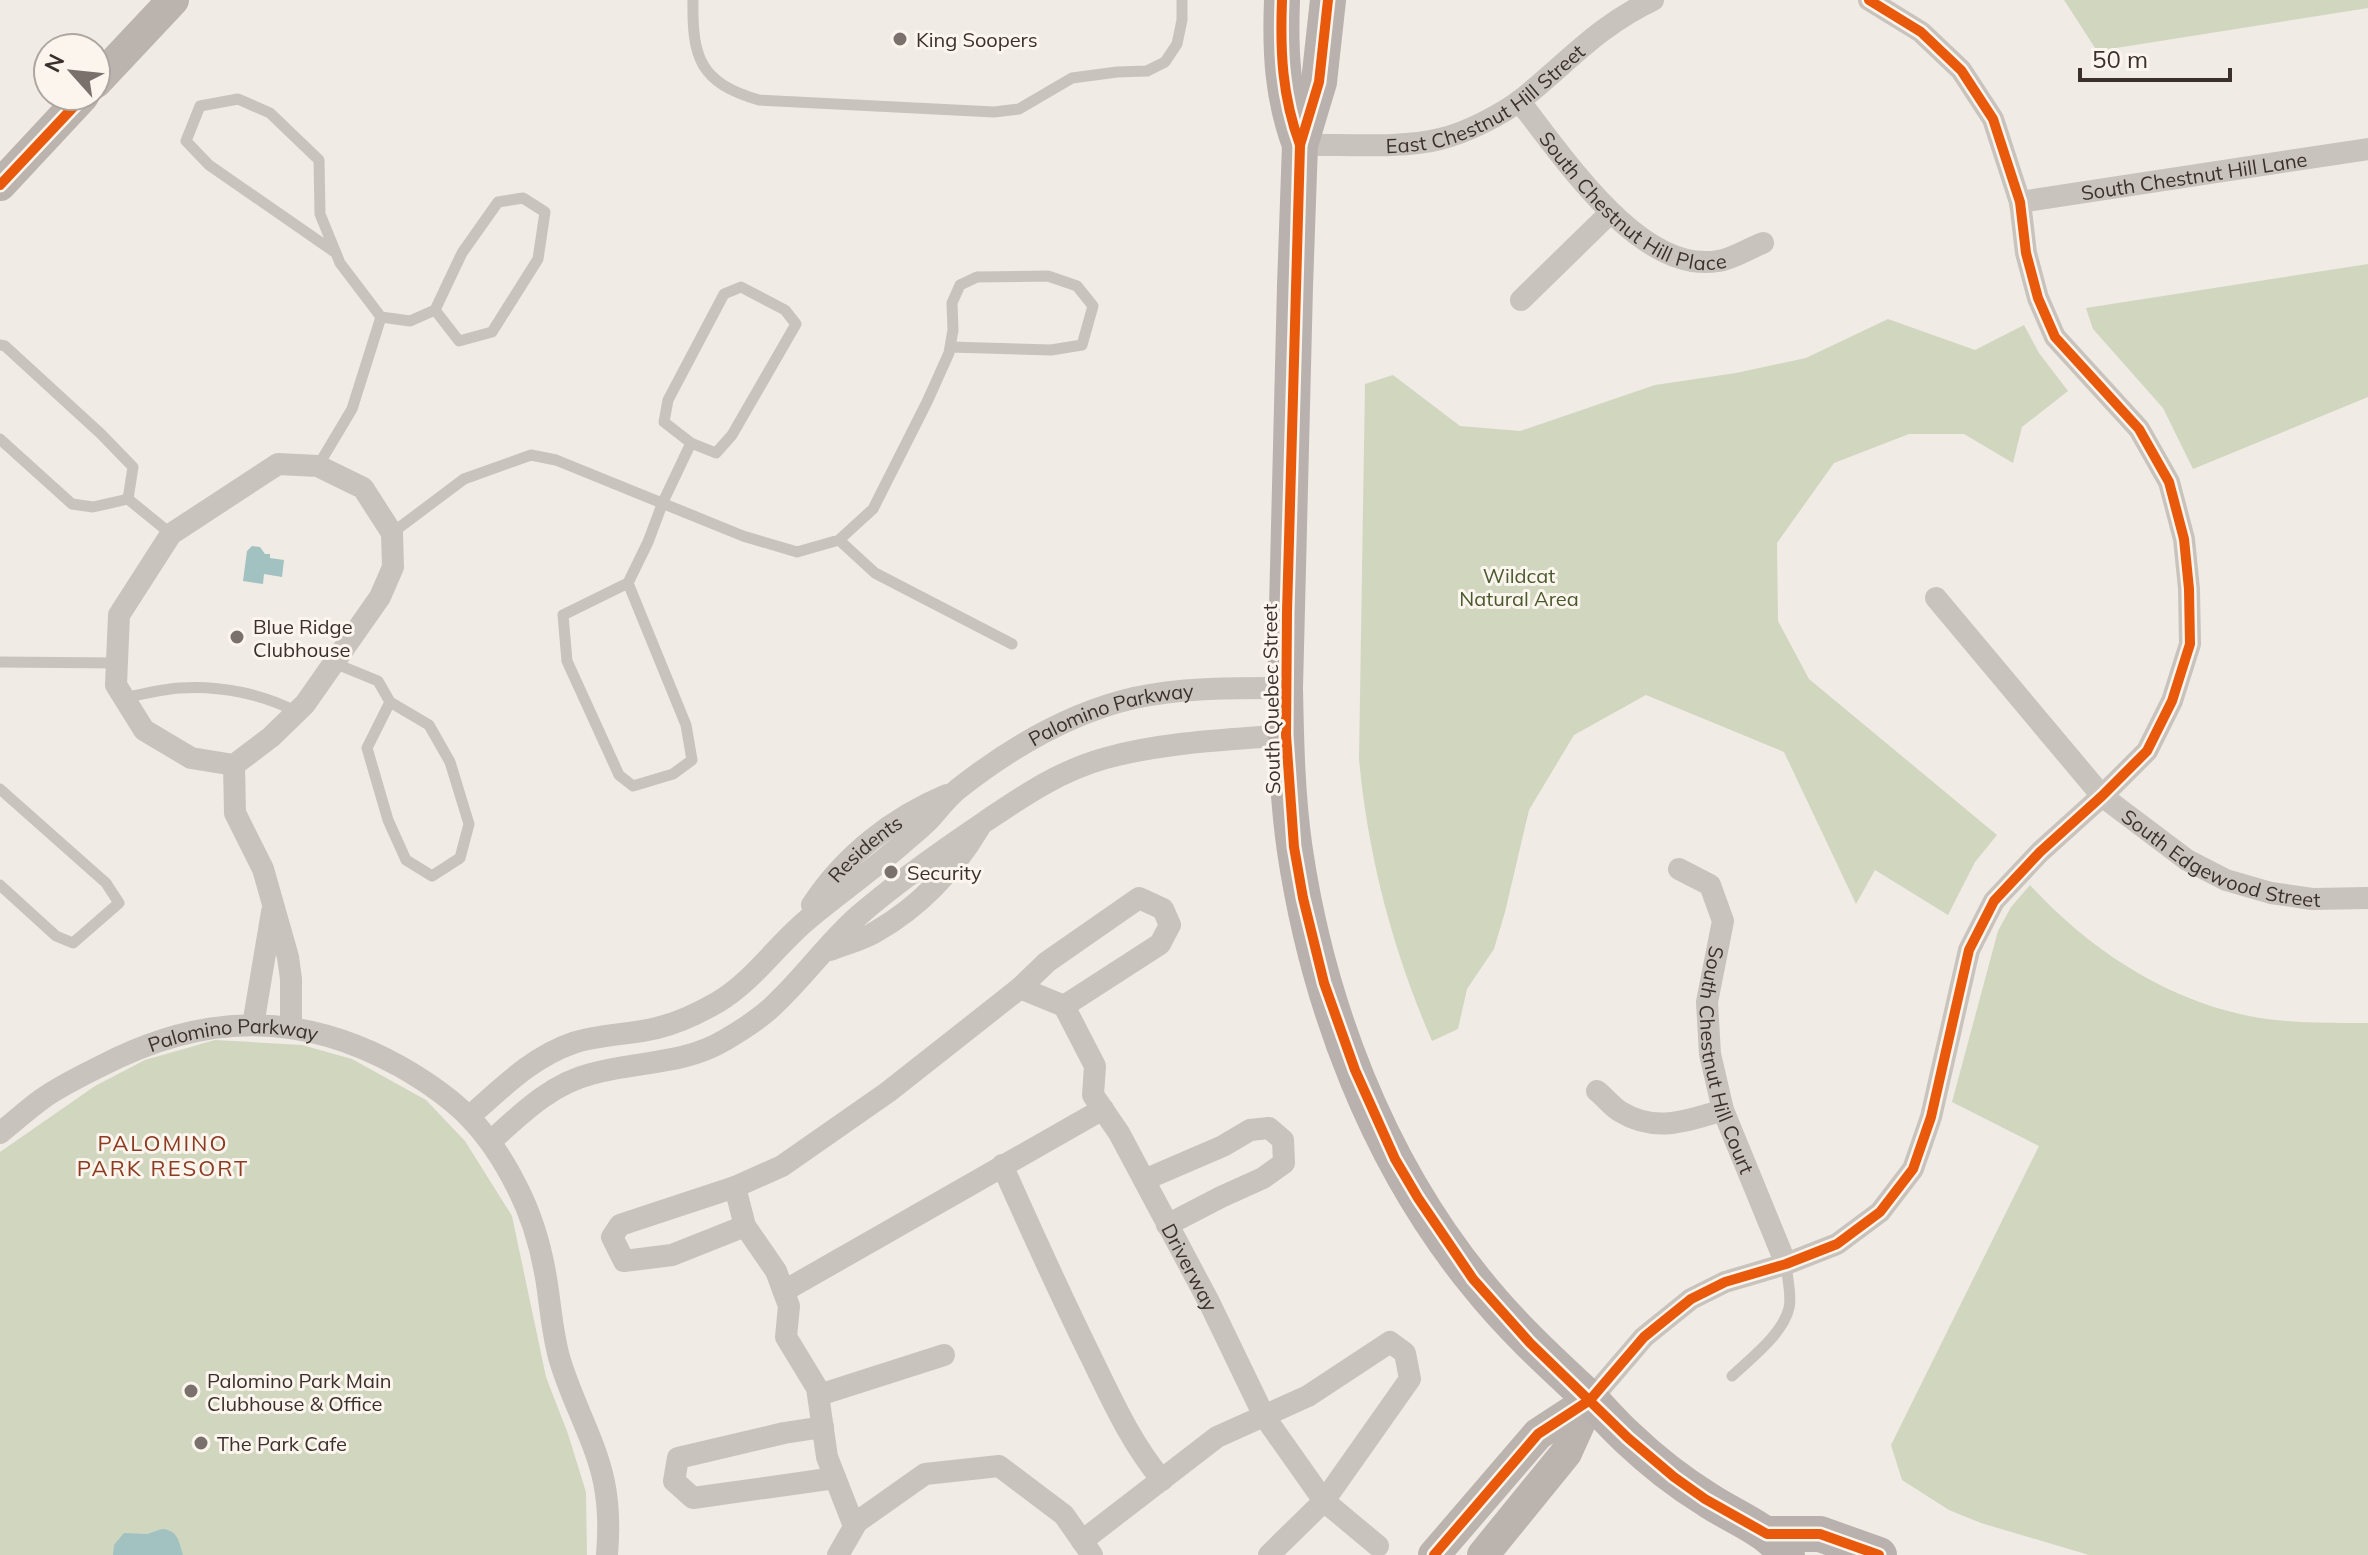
<svg xmlns="http://www.w3.org/2000/svg" width="2368" height="1555" font-family="Mulish,sans-serif">
	<rect width="100%" height="100%" fill="#f0ebe5"/>
	<g fill="#d1d6bf">
		<polygon points="2064,0 2368,0 2368,8 2097,51"/>
		<polygon points="2368,264 2368,397 2193,469 2163,408 2093,329 2086,308"/>
		<path d="M 1888,319 L 1975,350 L 2024,325 L 2039,353 L 2068,391 L 2022,427 L 2013,463 L 1964,434 L 1909,434 L 1834,463 L 1777,543 L 1778,621 L 1809,679 L 1997,835 L 1975,862 L 1948,915 L 1875,870 L 1856,904 L 1784,752 L 1646,695 L 1574,735 L 1529,810 L 1505,912 L 1494,949 L 1467,989 L 1458,1029 L 1432,1041 C 1393,951 1368,857 1359,759 L 1365,384 L 1393,375 L 1460,426 L 1520,431 L 1655,385 L 1736,373 L 1806,358 Z"/>
		<path d="M 2030,885 C 2086,946 2158,995 2240,1014 C 2282,1024 2325,1023 2368,1023 L 2368,1555 L 2089,1555 L 1981,1523 L 1949,1510 L 1902,1480 L 1891,1445 L 2039,1146 L 1952,1102 L 1998,931 L 2011,907 Z"/>
		<polygon points="215,1040 302,1045 352,1059 426,1100 465,1141 512,1216 546,1377 568,1434 586,1492 587,1555 0,1555 0,1152 95,1086 145,1060"/>
	</g>
	<g fill="#a1c2c1">
		<polygon points="252,546 260,547 265,554 270,554 270,558 284,560 282,577 264,574 263,584 243,581 247,551"/>
		<path d="M 162,1529 C 178,1530 179,1542 183,1555 L 113,1555 L 114,1545 L 124,1533 L 147,1534 Z"/>
	</g>
	<g fill="none" stroke-linecap="round" stroke-linejoin="round">
		<g stroke="#c9c3be" stroke-width="11">
			<path d="M 693,0 C 692,58 700,83 759,100 L 994,112 L 1019,109 L 1072,78 L 1117,72 L 1147,71 L 1165,62 L 1177,44 L 1182,20 L 1182,0"/>
			<polyline points="336,253 209,165 186,141 200,106 238,99 270,113 319,160 320,214 340,263 381,317 410,321 435,310 462,253 498,202 523,198 545,212 538,259 492,332 459,341 435,310"/>
			<polyline points="0,345 5,346 101,434 133,467 128,499"/>
			<polyline points="0,439 72,504 93,507 128,499"/>
			<polyline points="318,466 352,409 381,317"/>
			<polyline points="128,499 171,534"/>
			<polyline points="392,533 464,479 531,455 556,460 743,536 797,552 839,540 873,509 927,402 949,353 953,330 952,303 960,285 977,277 1048,276 1077,286 1093,306 1082,345 1051,350 950,347"/>
			<polyline points="839,540 875,573 1012,644"/>
			<polyline points="628,583 686,725 692,760 673,774 633,786 619,775 567,661 563,615 628,583 648,542 663,502 691,443 664,422 668,400 724,294 741,287 785,310 796,324 732,435 716,453 691,443"/>
			<polyline points="0,662 117,663"/>
			<polyline points="334,663 378,681 390,702 429,725 450,762 469,824 460,858 432,876 406,860 388,820 367,748 390,702"/>
			<path d="M 124,698 C 143,694 162,689 180,688 C 219,685 263,694 297,712"/>
			<polyline points="0,789 106,883 119,903 73,943 56,936 0,885"/>
			<path d="M 1732,1376 C 1750,1359 1783,1334 1789,1308 C 1792,1296 1787,1277 1786,1264"/>
		</g>
		<g stroke="#c9c3be" stroke-width="22">
			<path id="s1" d="M 1519,101 C 1562,154 1639,275 1718,261 C 1733,259 1749,248 1763,243"/>
			<path id="s2" d="M 1300,145 C 1341,144 1402,149 1440,139 C 1466,133 1501,115 1522,99 C 1568,62 1598,26 1653,0"/>
			<path id="s3" d="M 2020,202 L 2368,149"/>
			<polyline points="1521,300 1610,213"/>
			<path id="s4" d="M 1936,598 L 2102,796 L 2187,860 L 2226,880 L 2271,893 L 2312,899 L 2368,898"/>
			<polyline points="234,765 271,737 305,704 380,597 393,567 392,533 363,488 318,466 278,464 171,534 119,615 116,685 144,730 191,758 234,765 235,813 263,869 288,957 291,979 291,1027"/>
			<path id="s5" d="M 1679,869 L 1710,885 L 1723,921 L 1707,1002 L 1710,1054 L 1723,1110 L 1786,1264"/>
			<path id="s6" d="M 812,905 C 844,856 892,818 947,795"/>
			<path d="M 830,950 C 845,944 863,940 877,931 C 920,906 954,870 979,828"/>
			<path id="s7" d="M 1020,988 L 1064,1006 L 1095,1066 L 1093,1095 L 1119,1133 L 1209,1302 L 1264,1416 L 1324,1501 L 1378,1546"/>
			<polyline points="253,1025 272,912"/>
			<path d="M 1597,1091 C 1605,1097 1612,1107 1621,1112 C 1655,1133 1688,1121 1723,1110"/>
			<path id="s8" d="M 470,1116 C 502,1088 532,1057 573,1043 C 600,1034 629,1035 657,1028 C 678,1023 699,1013 718,1002 C 753,981 776,946 807,920 C 838,894 871,871 902,844 C 911,836 920,829 929,820 C 938,810 947,798 958,789 C 1010,748 1069,713 1134,698 C 1184,687 1235,688 1285,688"/>
			<path id="s9" d="M 0,1133 C 14,1122 28,1109 42,1099 C 60,1086 81,1076 101,1066 C 203,1013 299,1010 401,1067 C 457,1099 488,1129 517,1187 C 534,1220 543,1254 548,1291 C 551,1313 553,1335 559,1357 C 571,1400 595,1439 604,1482 C 609,1506 609,1531 607,1555"/>
			<path d="M 491,1141 C 521,1114 551,1084 591,1074 C 636,1061 683,1065 725,1040 C 742,1030 760,1019 774,1005 C 804,977 827,944 857,917 C 897,882 940,852 983,823 C 1023,796 1059,771 1106,758 C 1164,742 1226,740 1286,735"/>
			<path d="M 1002,1165 C 1031,1230 1060,1294 1091,1357 C 1112,1400 1131,1443 1162,1480"/>
			<polyline points="1144,1180 1223,1146 1250,1130 1269,1128 1283,1140 1284,1163 1263,1178 1221,1197 1167,1225"/>
			<polyline points="735,1187 782,1166 888,1092 1020,988 1047,962 1139,898 1163,909 1170,925 1160,944 1064,1006"/>
			<polyline points="745,1226 672,1255 624,1261 612,1237 620,1225 735,1187 745,1226 776,1271 789,1306 786,1337 817,1388 827,1457 854,1526"/>
			<polyline points="784,1291 1103,1109"/>
			<polyline points="819,1395 944,1355"/>
			<polyline points="1590,1400 1644,1337 1691,1299 1725,1282 1786,1264 1837,1244 1880,1212 1913,1169 1931,1117 1969,950 1994,901 2040,852 2102,796 2147,751 2172,701 2190,644 2189,589 2184,539 2169,482 2139,429 2055,337 2038,298 2026,253 2020,202 1993,119 1961,70 1921,32 1869,0"/>
			<polyline points="823,1427 784,1433 678,1458 674,1481 693,1498 835,1478"/>
			<polyline points="1082,1541 1217,1437 1308,1396 1390,1342 1405,1353 1410,1379 1324,1501 1269,1555"/>
			<polyline points="838,1555 857,1522 925,1474 999,1466 1064,1515 1092,1555"/>
		</g>
		<g stroke="#bab3ae" stroke-width="32">
			<polyline points="96,82 173,0"/>
			<polyline points="0,185 83,96"/>
			<polyline points="1434,1555 1538,1434 1590,1400"/>
			<polyline points="1483,1555 1566,1453 1590,1400"/>
		</g>
		<g stroke="#b8b1ad" stroke-width="36">
			<path d="M 1282,0 C 1280,52 1282,96 1300,145"/>
			<path d="M 1328,0 L 1319,82 L 1300,145 L 1295,286 L 1285,688 C 1286,742 1287,797 1295,851 C 1318,1004 1377,1160 1475,1281 C 1509,1324 1549,1361 1589,1398 C 1602,1411 1614,1425 1627,1437 C 1651,1460 1679,1482 1708,1500 C 1726,1512 1747,1521 1765,1534 C 1773,1539 1780,1548 1787,1555"/>
			<polyline points="1767,1534 1820,1534 1879,1555"/>
		</g>
		<defs>
			<g id="cycleway">
				<path d="M 1282,0 C 1280,52 1282,96 1300,145"/>
				<polyline points="1328,0 1319,82 1300,145 1287,612 1286,735 1294,847 1303,898 1324,983 1355,1070 1395,1159 1418,1198 1473,1279 1530,1343 1628,1438 1674,1477 1705,1499 1767,1534 1820,1534 1879,1555"/>
				<polyline points="0,185 80,100"/>
				<polyline points="1434,1555 1538,1434 1590,1400 1644,1337 1691,1299 1725,1282 1786,1264 1837,1244 1880,1212 1913,1169 1931,1117 1969,950 1994,901 2040,852 2102,796 2147,751 2172,701 2190,644 2189,589 2184,539 2169,482 2139,429 2055,337 2038,298 2026,253 2020,202 1993,119 1961,70 1921,32 1869,0"/>
			</g>
		</defs>
		<use href="#cycleway" stroke="#fbf5ee" stroke-width="15"/>
		<use href="#cycleway" stroke="#e8590c" stroke-width="10"/>
	</g>
	<g fill="#7a716c" stroke="#fbf5ee" stroke-width="3">
		<circle cx="900" cy="39" r="8"/>
		<circle cx="237" cy="637" r="8"/>
		<circle cx="891" cy="872" r="8"/>
		<circle cx="191" cy="1391" r="8"/>
		<circle cx="201" cy="1443" r="8"/>
	</g>
	<g text-anchor="middle" dominant-baseline="central" stroke-width="6" stroke-linejoin="round" paint-order="stroke">
		<g font-size="20" fill="#3b302b" stroke="#fbf5ee" text-anchor="start">
			<text x="916" y="39">King Soopers</text>
			<text x="253" y="626">Blue Ridge<tspan x="253" dy="23">Clubhouse</tspan></text>
			<text x="907" y="872">Security</text>
			<text x="207" y="1380">Palomino Park Main<tspan x="207" dy="23">Clubhouse &amp; Office</tspan></text>
			<text x="217" y="1443">The Park Cafe</text>
		</g>
		<g font-size="20" fill="#3b302b" stroke="#fbf5ee">
			<text stroke="none"><textPath href="#s2" startOffset="198">East Chestnut Hill Street</textPath></text>
			<text stroke="none"><textPath href="#s3" startOffset="176">South Chestnut Hill Lane</textPath></text>
			<text stroke="none"><textPath href="#s1" startOffset="158">South Chestnut Hill Place</textPath></text>
			<text transform="translate(1271 699) rotate(-91)">South Quebec Street</text>
			<text stroke="none"><textPath href="#s8" startOffset="774">Palomino Parkway</textPath></text>
			<text stroke="none"><textPath href="#s6" startOffset="78">Residents</textPath></text>
			<text stroke="none"><textPath href="#s4" startOffset="396">South Edgewood Street</textPath></text>
			<text stroke="none"><textPath href="#s9" startOffset="260">Palomino Parkway</textPath></text>
			<text stroke="none"><textPath href="#s5" startOffset="216">South Chestnut Hill Court</textPath></text>
			<text stroke="none"><textPath href="#s7" startOffset="342">Driverway</textPath></text>
		</g>
		<g font-size="20" fill="#4a5a2e" stroke="#fbf5ee">
			<text x="1519" y="575">Wildcat<tspan x="1519" dy="23">Natural Area</tspan></text>
		</g>
		<g font-size="22" letter-spacing="2" fill="#8c3b22" stroke="#fbf5ee">
			<text x="163" y="1143">PALOMINO<tspan x="163" dy="25">PARK RESORT</tspan></text>
		</g>
	</g>
	<g transform="translate(72 72) rotate(297)"><circle r="38" fill="#fbf5ee" stroke="#aea6a0" stroke-width="2"/>
	<path d="M0-6L14 30L0 20L-14 30Z" fill="#7a716c"/>
	<text y="-12" font-size="22" font-weight="bold" text-anchor="middle" fill="#3b302b">N</text>
	</g>
	<path d="M2080 68v12h150v-12" fill="none" stroke="#3b302b" stroke-width="4"/>
	<text x="2092" y="68" font-size="24" fill="#3b302b" stroke="#fbf5ee" stroke-width="6" paint-order="stroke">50 m</text>
</svg>
